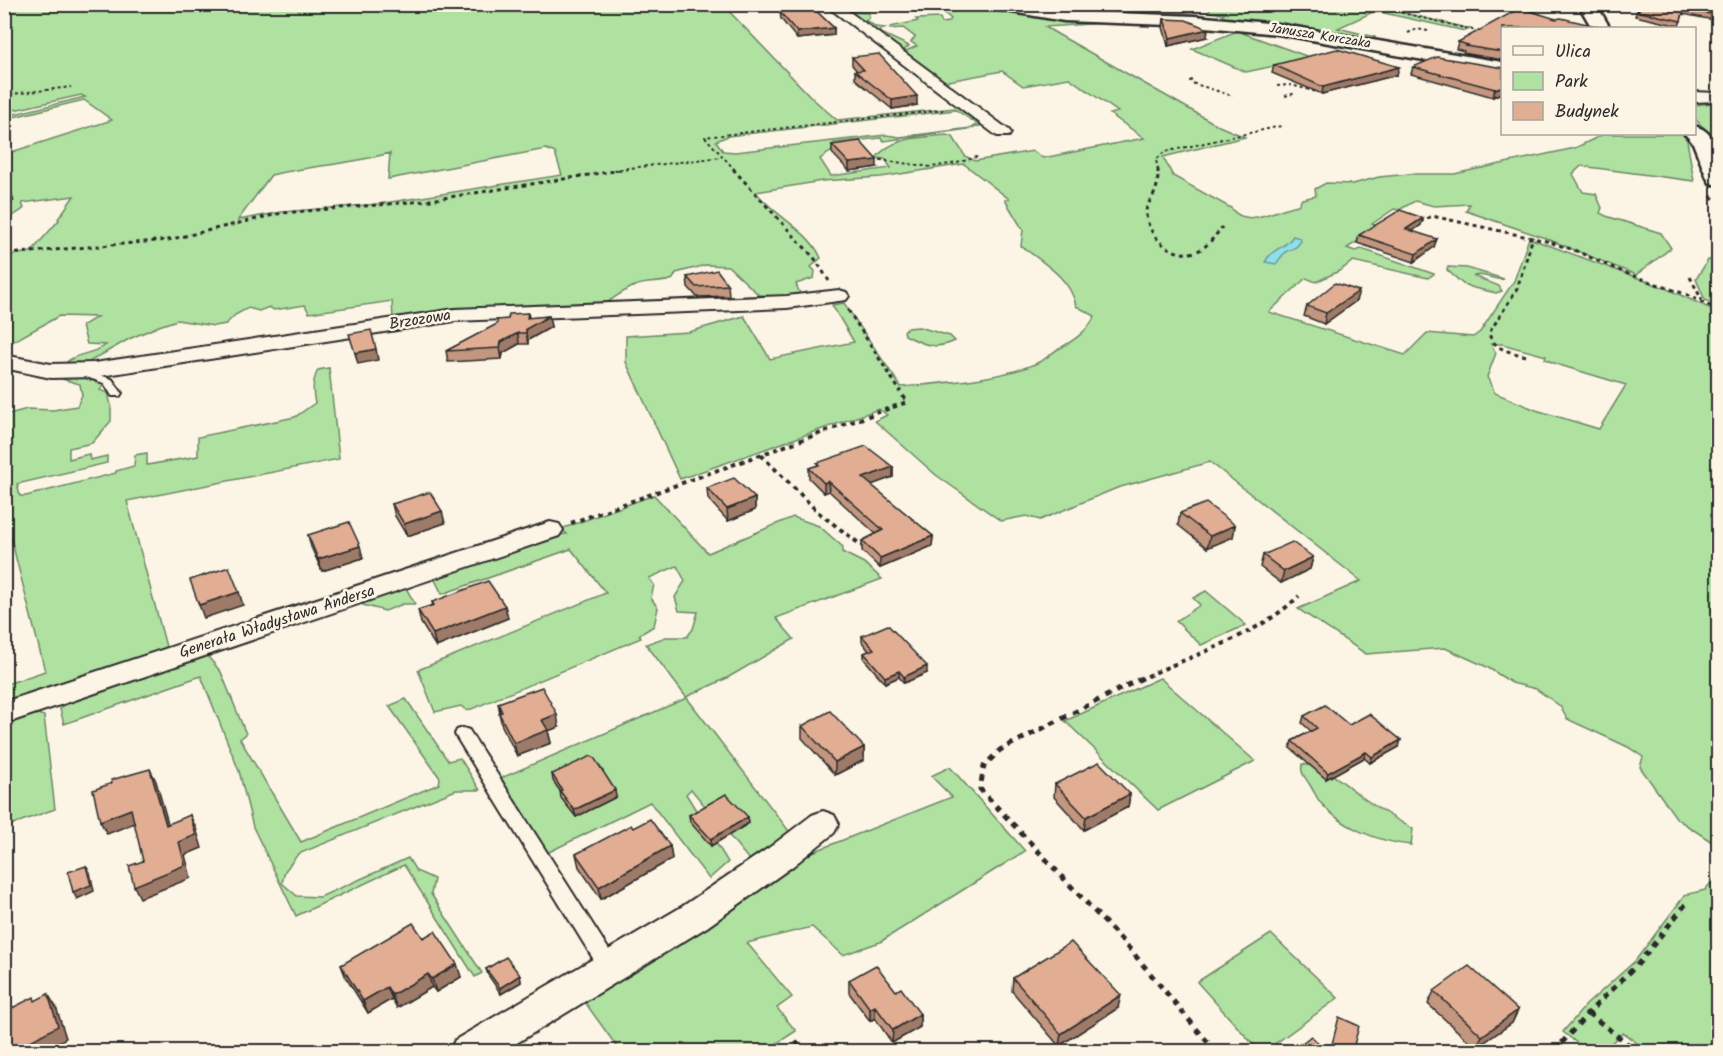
<svg xmlns="http://www.w3.org/2000/svg" width="1723" height="1056" font-family="Kalam,sans-serif">
	<rect width="100%" height="100%" fill="#fcf5e5"/>
	<filter id="ink" filterUnits="userSpaceOnUse"><feTurbulence type="fractalNoise" baseFrequency=".0167" numOctaves="2"/><feDisplacementMap in="SourceGraphic" scale="12" xChannelSelector="R" yChannelSelector="G"/><feConvolveMatrix kernelMatrix="1 2 1 2 8 2 1 2 1" color-interpolation-filters="sRGB"/></filter>
	<g filter="url(#ink)">
		<g fill="#afe1a1" stroke="#6d8666" stroke-width="1.5" fill-rule="evenodd">
			<path d="M 613,4 C 630,16 668,6 689,5 C 700,4 712,5 723,5 L 813,99 L 837,120 L 955,108 L 957,104 L 983,125 L 968,129 L 884,141 L 881,138 L 834,143 L 838,147 L 820,159 L 831,176 L 891,168 L 885,159 L 876,158 C 893,136 921,138 946,135 L 953,137 L 965,156 L 975,161 L 1033,151 L 1043,158 L 1144,138 L 1110,114 L 1118,112 L 1069,78 L 1023,86 L 1002,71 L 938,83 L 833,5 L 846,5 L 855,12 L 869,13 L 869,18 L 865,20 L 876,27 L 885,28 L 879,31 L 881,33 L 909,46 L 904,50 L 906,51 L 917,46 L 911,42 L 915,37 L 903,28 L 890,29 L 890,27 L 918,21 L 916,19 L 940,18 L 942,23 L 949,22 L 951,19 L 935,5 L 974,5 L 1037,16 L 1120,22 L 1045,27 L 1219,126 L 1245,137 L 1163,157 L 1173,176 L 1231,208 C 1247,230 1277,208 1298,205 L 1302,199 L 1316,196 L 1315,189 L 1326,183 L 1353,184 L 1379,177 L 1410,174 L 1454,174 L 1575,148 L 1604,134 L 1682,134 L 1687,140 L 1694,181 L 1581,166 L 1573,174 L 1583,192 L 1596,194 L 1602,208 L 1600,213 L 1606,216 L 1661,233 L 1671,248 L 1636,275 L 1545,238 L 1466,211 L 1470,204 L 1434,206 L 1415,201 L 1399,210 L 1394,209 L 1372,224 L 1380,227 L 1347,248 L 1355,251 L 1362,249 L 1434,274 L 1428,278 L 1353,261 L 1341,270 L 1316,282 L 1306,278 L 1269,312 L 1405,355 L 1427,333 L 1473,337 L 1480,332 L 1514,281 L 1529,238 L 1665,288 L 1718,312 L 1718,846 L 1677,819 L 1640,767 L 1643,757 L 1628,747 L 1567,719 L 1560,706 L 1536,689 L 1512,683 L 1487,667 L 1445,648 L 1366,654 L 1298,609 L 1361,581 L 1210,462 L 1117,488 L 1040,520 L 1026,516 L 1001,521 L 936,475 L 875,421 L 887,415 L 879,409 L 680,479 L 626,362 L 626,336 L 689,332 L 744,316 L 770,359 L 854,342 L 832,305 L 844,303 L 901,387 C 940,383 1009,379 1043,360 C 1049,356 1055,350 1062,347 C 1076,339 1087,331 1095,316 L 1076,306 C 1071,278 1042,262 1021,246 L 1023,230 L 1005,200 L 1009,199 L 964,164 L 881,177 L 822,181 L 756,192 C 774,216 809,230 821,258 L 811,267 L 815,271 L 814,278 L 796,284 L 800,294 L 792,297 L 759,295 L 728,266 L 706,265 L 676,273 L 673,279 C 661,284 647,281 635,286 C 624,290 614,298 605,304 L 393,319 L 392,301 L 309,313 L 305,305 L 274,310 L 269,307 L 259,311 L 248,308 L 235,315 L 226,324 L 214,326 L 177,320 L 159,326 L 129,339 L 82,366 L 63,366 C 74,352 93,355 106,345 L 87,344 L 82,326 L 97,317 L 59,316 L 5,346 L 5,256 L 31,252 L 59,220 L 58,219 L 74,196 L 22,203 L 24,208 C 19,214 11,215 5,221 L 5,214 L 7,211 L 5,211 L 5,202 L 14,201 L 8,182 L 5,177 L 5,154 L 112,120 L 84,100 L 5,119 L 5,114 L 6,116 L 85,97 L 81,95 L 5,112 L 4,5 ZM 956,110 L 977,124 L 971,128 L 900,137 L 886,135 L 735,152 L 723,151 L 716,141 L 728,136 ZM 546,149 L 555,153 L 562,175 L 378,204 L 282,212 L 238,220 L 271,175 C 310,166 351,164 390,153 L 388,179 ZM 1491,344 L 1502,344 L 1546,356 L 1545,359 L 1556,364 L 1626,385 L 1599,429 L 1536,410 L 1495,393 L 1487,377 L 1496,353 Z"/>
			<polygon points="1209,5 1371,5 1470,29 1465,31 1375,11 1338,28 1375,37 1373,40 1218,20 1224,14 1210,12"/>
			<polygon points="1237,31 1312,58 1246,72 1192,49"/>
			<polygon points="1718,102 1718,142 1694,118 1695,105"/>
			<polygon points="1708,260 1718,260 1718,307 1705,300 1696,279"/>
			<path d="M 1448,267 L 1467,268 L 1504,279 C 1493,281 1483,272 1474,276 L 1499,286 L 1502,291 L 1496,293 L 1474,288 L 1463,284 L 1447,270 Z"/>
			<path d="M 919,327 L 950,336 L 955,341 C 936,350 924,345 905,335 L 904,331 L 907,328 Z"/>
			<path d="M 329,368 L 339,459 L 127,501 L 168,654 L 5,711 L 4,685 L 45,671 L 8,527 L 5,528 L 5,415 L 27,409 L 53,410 L 77,406 L 82,395 L 80,384 L 58,378 L 59,376 L 84,375 L 101,380 L 103,385 L 100,390 L 108,393 L 111,405 L 111,421 L 92,443 L 69,448 L 69,459 L 89,454 L 90,460 L 107,456 L 107,463 L 17,484 L 20,496 L 26,496 L 116,473 L 116,471 L 134,466 L 135,455 L 147,453 L 147,465 L 198,456 L 198,437 L 295,417 L 315,403 C 312,391 312,381 318,370 Z"/>
			<polygon points="654,495 708,553 793,517 819,526 843,547 842,552 864,563 882,579 776,618 794,639 727,678 686,697 646,644 666,637 687,637 693,629 698,612 679,611 675,597 685,581 677,566 649,578 654,585 651,598 658,608 654,626 639,635 641,638 467,711 461,706 435,712 418,670 606,593 571,549 442,594 433,576 540,537 567,534 561,529"/>
			<polygon points="398,587 406,588 415,604 403,604 385,611 363,605 360,600"/>
			<polygon points="1206,591 1246,625 1201,645 1176,621 1200,605 1193,598"/>
			<polygon points="208,651 209,658 221,672 246,734 240,739 301,842 439,784 440,778 389,706 406,699 448,761 460,758 480,790 456,790 298,854 285,871 282,883 297,896 320,897 408,858 416,871 434,879 431,894 482,973 475,977 404,865 296,916 253,827 239,771 201,676 64,724 60,709 69,700"/>
			<polygon points="1160,678 1255,761 1158,810 1065,721"/>
			<polygon points="687,698 792,835 750,861 691,789 686,794 728,862 709,879 650,802 547,853 501,778"/>
			<polygon points="25,714 37,714 44,716 55,809 5,827 4,721"/>
			<path d="M 1302,764 C 1328,767 1342,782 1362,797 C 1378,809 1396,819 1413,829 L 1411,845 C 1379,842 1340,827 1319,801 C 1316,796 1313,790 1310,785 C 1305,777 1300,773 1302,764 Z"/>
			<polygon points="950,767 1025,851 880,942 843,955 812,927 747,943 792,997 777,1008 796,1031 765,1051 620,1051 584,1001 758,881 810,853 952,797 931,776"/>
			<polygon points="1718,874 1718,1051 1648,1051 1623,1033 1602,1051 1587,1051 1563,1032 1586,1005 1635,961 1685,895 1705,890"/>
			<polygon points="1271,934 1338,998 1265,1051 1259,1051 1197,982"/>
		</g>
		<path fill="#8fe0e9" stroke="#67989d" stroke-width="1.5" d="M 1293,236 L 1300,238 L 1301,241 L 1296,247 L 1285,252 L 1276,264 L 1265,262 C 1272,248 1285,249 1293,236 Z"/>
		<g fill="none" stroke-linecap="round" stroke-linejoin="round">
			<defs>
				<g id="service">
					<polygon points="1502,4 1513,4 1540,15 1533,17"/>
					<polygon points="81,369 112,379 122,393 120,396 112,396 104,383 77,374 75,372 77,370"/>
					<polygon points="463,728 469,730 616,961 618,967 616,973 609,975 602,973 457,738 455,734 457,730"/>
				</g>
				<g id="minor">
					<polygon points="824,4 839,4 1009,130 1011,133 1009,136 997,136"/>
					<polygon points="1694,92 1718,93 1718,101 1694,102"/>
					<polygon points="839,290 846,292 849,296 846,300 787,308 455,321 94,377 51,378 4,368 4,355 51,364 94,363 455,309 787,296"/>
					<polygon points="550,522 559,524 563,530 559,536 4,724 4,702"/>
					<polygon points="823,811 834,815 839,824 834,833 793,866 707,927 502,1052 449,1052 455,1040 683,906 770,847 812,815"/>
				</g>
				<g id="tertiary">
					<polygon points="986,4 1027,4 1064,11 1195,16 1278,24 1502,62 1502,74 1278,34 1195,26 1064,21 994,9"/>
					<polygon points="1581,4 1599,4 1599,9 1610,28 1592,28 1581,9"/>
					<path d="M 1694,126 C 1721,132 1718,163 1718,185 L 1710,183 L 1707,178 L 1693,143 L 1685,134 L 1694,134 Z"/>
				</g>
			</defs>
			<use href="#service" stroke="#2b2b2b" stroke-width="4"/>
			<use href="#minor" stroke="#2b2b2b" stroke-width="4"/>
			<use href="#tertiary" stroke="#2b2b2b" stroke-width="5"/>
			<g stroke="#2b2b2b" stroke-width="2" stroke-dasharray="3 3" stroke-linecap="butt">
				<polyline points="1366,4 1481,32"/>
				<polyline points="1408,33 1417,29 1428,31"/>
				<polyline points="1192,80 1190,81 1192,83 1233,96"/>
				<polyline points="1277,86 1291,85 1317,92"/>
				<polyline points="4,95 71,87"/>
				<polyline points="1285,96 1296,93"/>
				<polyline points="874,159 931,167 957,163 980,156"/>
				<polyline points="614,170 722,157"/>
				<polyline points="735,170 705,137 943,110"/>
				<polyline points="1158,170 1156,160 1164,152 1281,126"/>
			</g>
			<g stroke="#2b2b2b" stroke-width="3" stroke-dasharray="4 4" stroke-linecap="butt">
				<polyline points="733,169 815,259 829,281"/>
				<path d="M 1158,169 C 1158,178 1158,188 1153,196 C 1150,202 1146,205 1146,213 C 1147,235 1171,259 1195,252 C 1207,248 1215,236 1222,227"/>
				<polyline points="1711,196 1717,202"/>
				<polyline points="1420,222 1432,216 1546,241 1574,250 1625,273 1688,295 1718,310"/>
				<polyline points="8,254 168,240 282,213 424,201 627,169"/>
				<polyline points="1690,277 1702,300"/>
				<polyline points="848,310 900,391"/>
				<path d="M 1526,356 C 1511,352 1493,350 1489,333 L 1517,289 L 1533,237"/>
			</g>
			<g stroke="#2b2b2b" stroke-width="4" stroke-dasharray="4.5 4.5" stroke-linecap="butt">
				<polyline points="761,455 819,513 865,548"/>
				<polyline points="571,523 907,402 899,390"/>
				<path d="M 1139,680 C 1193,654 1255,638 1299,596"/>
			</g>
			<g stroke="#2b2b2b" stroke-width="5" stroke-dasharray="6 6" stroke-linecap="butt">
				<polyline points="1142,678 1000,750 984,766 980,789 1128,947 1216,1052"/>
				<polyline points="1588,1013 1638,1052"/>
				<polyline points="786,1052 799,1042"/>
				<polyline points="1554,1052 1588,1013 1638,964 1689,900"/>
			</g>
			<use href="#service" fill="#fcf5e5" fill-rule="evenodd"/>
			<use href="#minor" fill="#fcf5e5" fill-rule="evenodd"/>
			<use href="#tertiary" fill="#fcf5e5" fill-rule="evenodd"/>
		</g>
		<g fill="#c2967f" stroke="#2b2b2b" stroke-width="1.5">
			<polygon points="773,4 809,4 834,28 834,35 797,39 781,19 780,13 774,6"/>
			<polygon points="875,4 887,4 886,10"/>
			<polygon points="1645,4 1719,10 1719,21 1683,14 1679,26 1635,16 1637,11"/>
			<polygon points="1706,4 1719,4 1719,8"/>
			<polygon points="1164,19 1207,37 1168,46 1163,27"/>
			<polygon points="1503,28 1503,62 1502,60 1463,53 1464,51 1456,49 1458,42"/>
			<polygon points="852,57 917,105 892,109 855,79 855,71 857,71 852,65"/>
			<polygon points="1274,65 1397,75 1322,94 1272,73"/>
			<polygon points="1413,67 1503,68 1503,92 1493,97 1411,74"/>
			<polygon points="832,145 877,167 849,171 832,153"/>
			<polygon points="1423,218 1421,225 1412,231 1434,247 1414,262 1357,243 1359,235"/>
			<polygon points="687,277 728,285 729,296 697,297 688,287"/>
			<polygon points="1356,301 1324,324 1304,316 1307,306"/>
			<polygon points="528,313 529,318 549,316 551,327 528,340 528,344 519,344 503,353 502,359 448,362 446,351 508,319"/>
			<polygon points="817,463 893,467 893,477 871,485 933,536 932,546 880,568 862,551 862,541 876,534 829,491 824,493 809,478 809,468 818,465"/>
			<polygon points="707,488 755,498 755,510 728,521 708,499"/>
			<polygon points="392,504 445,523 407,536 395,516"/>
			<polygon points="1180,513 1235,525 1233,537 1207,548 1178,525"/>
			<polygon points="308,535 363,558 322,571 311,547"/>
			<polygon points="1263,555 1313,557 1310,569 1281,583 1260,567"/>
			<polygon points="432,602 505,606 508,618 436,647 421,623 418,610 433,605"/>
			<polygon points="862,636 927,673 904,683 899,677 885,683 864,659 864,653 869,651 862,642"/>
			<polygon points="498,703 559,727 548,731 551,743 517,756 502,726 499,713 500,713"/>
			<polygon points="1304,716 1349,725 1399,747 1370,763 1364,758 1326,779 1290,748 1292,741 1311,731 1302,723"/>
			<polygon points="802,726 864,747 864,760 835,775 802,738"/>
			<polygon points="552,774 616,797 576,817 561,798 560,791 553,781"/>
			<polygon points="1055,784 1130,794 1128,807 1084,830 1054,797"/>
			<polygon points="689,815 748,817 749,823 711,846 690,822"/>
			<polygon points="633,828 670,846 672,859 601,899 579,867 576,854"/>
			<polygon points="423,938 461,977 436,992 432,987 397,1008 392,999 368,1013 346,978 341,965"/>
			<polygon points="486,969 520,975 521,982 501,994 488,975"/>
			<polygon points="1013,978 1118,1008 1059,1046 1012,991"/>
			<polygon points="849,980 896,991 920,1014 920,1027 892,1043 875,1018 870,1021 849,993"/>
			<polygon points="1434,991 1518,1010 1512,1023 1476,1048 1428,1004"/>
		</g>
		<g fill="#9e7a68" stroke="#2b2b2b" stroke-width="1.5">
			<polygon points="834,28 834,35 797,39 797,32"/>
			<polygon points="1208,29 1207,37 1168,46 1170,38"/>
			<polygon points="1399,67 1397,75 1322,94 1323,87"/>
			<polygon points="1503,86 1503,92 1493,97 1495,89"/>
			<polygon points="917,96 917,105 892,109 892,100"/>
			<polygon points="877,160 877,167 849,171 849,163"/>
			<polygon points="5,172 9,182 13,201 4,202"/>
			<polygon points="1423,218 1421,225 1404,237 1406,229"/>
			<polygon points="1437,239 1434,247 1414,262 1416,254"/>
			<polygon points="1359,291 1356,301 1324,324 1326,313"/>
			<polygon points="528,313 530,324 549,316 551,327 528,340 528,344 526,333"/>
			<polygon points="518,333 519,344 503,353 502,359 500,348 501,342"/>
			<polygon points="376,349 378,360 358,364 355,353"/>
			<polygon points="893,467 893,477 863,488 863,478"/>
			<polygon points="828,481 829,491 824,493 824,483"/>
			<polygon points="755,498 755,510 728,521 727,509"/>
			<polygon points="442,511 445,523 407,536 404,524"/>
			<polygon points="1235,525 1233,537 1207,548 1210,536"/>
			<polygon points="933,536 932,546 880,568 880,558"/>
			<polygon points="360,546 363,558 322,571 318,559"/>
			<polygon points="1313,557 1310,569 1281,583 1284,571"/>
			<polygon points="239,592 243,605 204,618 199,605"/>
			<polygon points="505,606 508,618 436,647 433,634"/>
			<polygon points="927,666 927,673 904,683 904,677"/>
			<polygon points="899,671 899,677 885,683 885,677"/>
			<polygon points="557,714 559,727 548,731 551,743 517,756 514,743 542,720"/>
			<polygon points="1401,740 1399,747 1370,763 1372,757"/>
			<polygon points="864,747 864,760 835,775 835,762"/>
			<polygon points="1366,752 1364,758 1326,779 1328,773"/>
			<polygon points="150,769 156,781 172,837 166,825"/>
			<polygon points="615,790 616,797 576,817 574,810"/>
			<polygon points="1130,794 1128,807 1084,830 1086,817"/>
			<polygon points="131,809 137,822 107,834 100,821"/>
			<polygon points="190,815 196,828 202,848 185,855 191,878 140,898 134,886 179,842"/>
			<polygon points="748,817 749,823 711,846 711,839"/>
			<polygon points="670,846 672,859 601,899 599,887"/>
			<polygon points="86,866 90,872 94,891 77,899 73,892"/>
			<polygon points="457,964 461,977 436,992 432,979"/>
			<polygon points="428,974 432,987 397,1008 392,995"/>
			<polygon points="520,975 521,982 501,994 500,988"/>
			<polygon points="387,987 392,999 368,1013 363,1001"/>
			<polygon points="48,994 56,1007 66,1038 42,1052 17,1052 16,1049"/>
			<polygon points="1121,995 1118,1008 1059,1046 1061,1034"/>
			<polygon points="875,1006 875,1018 870,1021 870,1009"/>
			<polygon points="1518,1010 1512,1023 1476,1048 1482,1036"/>
			<polygon points="920,1014 920,1027 892,1043 893,1030"/>
			<polygon points="1354,1045 1351,1051 1346,1052"/>
		</g>
		<g fill="#e1ae94" stroke="#2b2b2b" stroke-width="1.5">
			<polygon points="779,4 809,4 834,28 797,32 780,12 786,11"/>
			<polygon points="1645,4 1696,4 1719,10 1719,16 1684,8 1681,21 1637,11"/>
			<polygon points="1520,8 1556,19 1561,18 1600,27 1596,28 1503,28 1503,52 1465,46 1468,45 1458,42"/>
			<polygon points="1164,19 1186,20 1208,29 1170,38"/>
			<polygon points="1337,49 1399,67 1323,87 1274,65"/>
			<polygon points="879,54 917,96 892,100 855,71 864,70 852,57"/>
			<polygon points="1437,57 1503,68 1503,86 1495,89 1413,67"/>
			<polygon points="860,141 877,160 849,163 832,145"/>
			<polygon points="4,172 9,191 4,192"/>
			<polygon points="1400,210 1423,218 1406,229 1437,239 1416,254 1359,235"/>
			<polygon points="717,270 728,285 696,287 687,277"/>
			<polygon points="1335,283 1359,291 1326,313 1307,306"/>
			<polygon points="528,313 527,318 549,316 526,329 526,333 518,333 501,342 500,348 446,351 497,324 497,320 508,319 509,314"/>
			<polygon points="371,330 376,349 355,353 349,334"/>
			<polygon points="866,446 893,467 863,478 933,536 880,558 862,541 883,530 828,481 824,483 809,468 819,465 817,463"/>
			<polygon points="734,478 755,498 727,509 707,488"/>
			<polygon points="430,492 442,511 404,524 392,504"/>
			<polygon points="1206,503 1235,525 1210,536 1180,513"/>
			<polygon points="349,522 360,546 318,559 308,535"/>
			<polygon points="1292,542 1313,557 1284,571 1263,555"/>
			<polygon points="229,567 239,592 199,605 190,580"/>
			<polygon points="488,581 505,606 433,634 418,610 434,605 432,602"/>
			<polygon points="888,625 927,666 904,677 899,671 885,677 864,653 874,649 862,636"/>
			<polygon points="542,687 557,714 542,720 548,730 514,743 499,713 502,712 498,703"/>
			<polygon points="1325,705 1349,725 1369,714 1401,740 1372,757 1366,752 1328,773 1292,741 1317,728 1304,716"/>
			<polygon points="830,711 864,747 835,762 802,726"/>
			<polygon points="591,756 595,759 615,790 574,810 560,791 562,790 552,774"/>
			<polygon points="1099,762 1130,794 1086,817 1055,784"/>
			<polygon points="150,769 166,825 190,815 196,835 179,842 185,865 134,886 129,866 143,861 131,809 100,821 93,790 112,783 111,780"/>
			<polygon points="726,794 748,817 711,839 689,815"/>
			<polygon points="650,819 670,846 599,887 576,854 631,825 633,828"/>
			<polygon points="86,866 91,885 73,892 68,872"/>
			<polygon points="413,923 423,938 435,931 457,964 432,979 428,974 392,995 387,987 363,1001 341,965"/>
			<polygon points="1071,942 1121,995 1061,1034 1013,978"/>
			<polygon points="506,957 520,975 500,988 486,969"/>
			<polygon points="876,965 896,991 901,988 920,1014 893,1030 875,1006 870,1009 849,980"/>
			<polygon points="1469,966 1518,1010 1482,1036 1434,991"/>
			<polygon points="48,994 58,1026 16,1049 17,1052 4,1052 4,1012 34,997 35,1001"/>
			<polygon points="1339,1017 1359,1026 1354,1045 1346,1052 1330,1052"/>
			<polygon points="1311,1036 1328,1052 1291,1052"/>
		</g>
	</g>
	<g text-anchor="middle" dominant-baseline="central" stroke-width="5" stroke-linejoin="round" paint-order="stroke">
		<g font-size="14" fill="#2b2b2b" stroke="#fcf5e5">
			<text transform="translate(1320 36) rotate(9)">Janusza Korczaka</text>
		</g>
		<g font-size="16" fill="#2b2b2b" stroke="#fcf5e5">
			<text transform="translate(420 320) rotate(-9)">Brzozowa</text>
			<text transform="translate(277 622) rotate(-18)">Generała Władysława Andersa</text>
		</g>
	</g>
	<rect width="1723" height="1056" fill="none" stroke="#fcf5e5" stroke-width="24"/>
	<rect x="12" y="12" width="1699" height="1032" fill="none" stroke="#2b2b2b" stroke-width="2" filter="url(#ink)"/>
	<rect x="1501" y="27" width="195" height="108" fill="#fcf5e5" stroke="#a8a49b" stroke-width="1.5"/>
	<rect x="1513" y="46" width="30" height="9" fill="#fcf5e5" stroke="#a8a49b" stroke-width="1.5"/>
	<text x="1555" y="57" font-size="18" fill="#2b2b2b">Ulica</text>
	<rect x="1513" y="72" width="30" height="18" fill="#afe1a1" stroke="#a8a49b" stroke-width="1.5"/>
	<text x="1555" y="87" font-size="18" fill="#2b2b2b">Park</text>
	<rect x="1513" y="102" width="30" height="18" fill="#e1ae94" stroke="#a8a49b" stroke-width="1.5"/>
	<text x="1555" y="117" font-size="18" fill="#2b2b2b">Budynek</text>
</svg>
